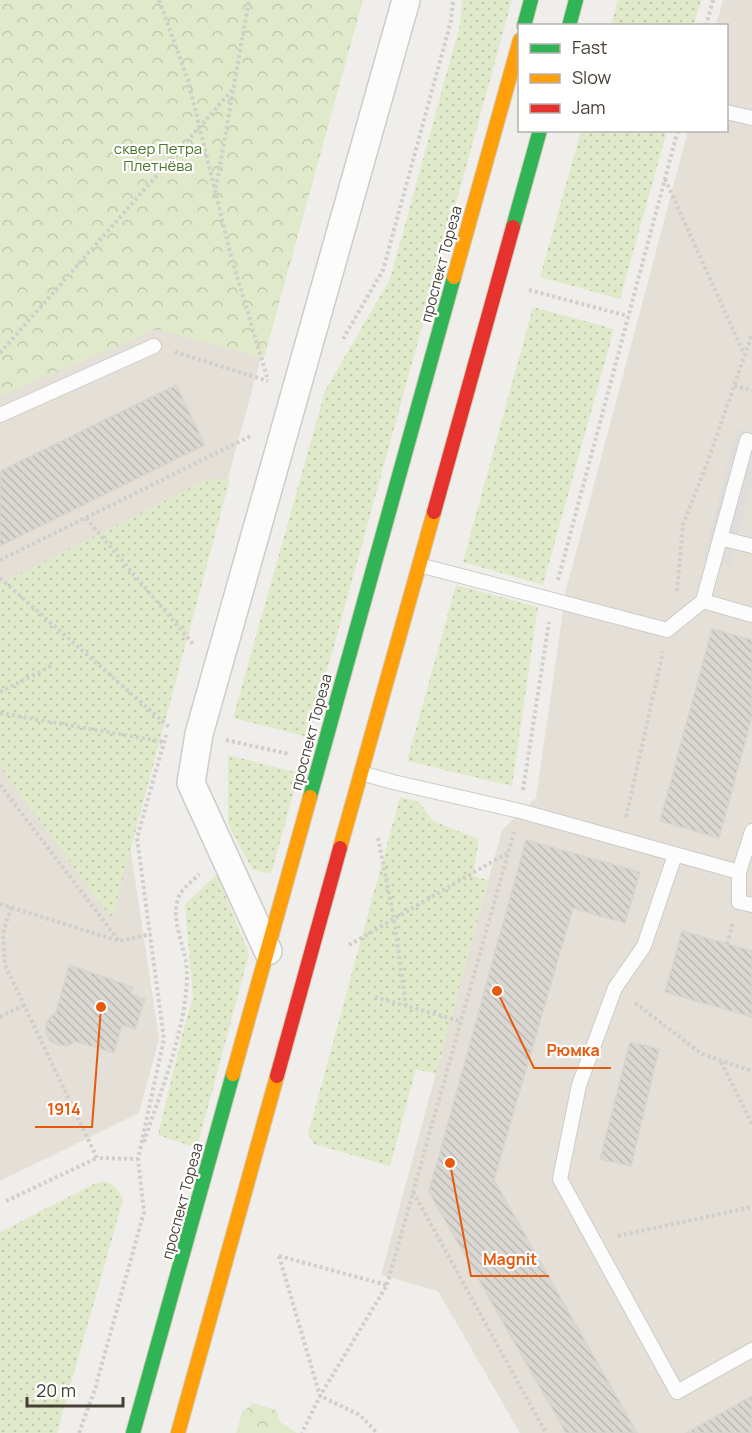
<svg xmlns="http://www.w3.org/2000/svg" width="752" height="1433" font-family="Manrope,sans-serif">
	<defs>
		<pattern id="grass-dots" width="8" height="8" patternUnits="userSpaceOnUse" patternTransform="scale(1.5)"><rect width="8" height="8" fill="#e0eaca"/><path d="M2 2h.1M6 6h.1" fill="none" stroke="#c2caae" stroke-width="1.8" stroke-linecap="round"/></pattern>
		<pattern id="forest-crowns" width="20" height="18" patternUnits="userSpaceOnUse" patternTransform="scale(1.5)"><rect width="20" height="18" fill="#e0eaca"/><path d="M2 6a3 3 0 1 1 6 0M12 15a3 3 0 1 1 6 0" fill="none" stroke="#c2caae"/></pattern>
		<pattern id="building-back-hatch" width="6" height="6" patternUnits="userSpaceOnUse" patternTransform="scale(1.5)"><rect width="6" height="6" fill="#dad7d2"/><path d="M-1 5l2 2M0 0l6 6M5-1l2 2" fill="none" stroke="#bcbab5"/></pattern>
	</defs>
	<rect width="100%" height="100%" fill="#f0eeea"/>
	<g fill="#e4dfd7">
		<polygon points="0,0 359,0 129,839 159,1039 139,1113 0,1181"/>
		<polygon points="723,0 752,0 752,1433 520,1433 438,1291 381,1275 502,830 536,798 566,590 688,131 726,130 726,26 716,25"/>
	</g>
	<g fill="url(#grass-dots)">
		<polygon points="462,0 512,0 309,737 233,718 325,391 390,279 460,25"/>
		<polygon points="618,0 701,0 694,25 611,25"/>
		<polygon points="581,131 667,131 620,299 540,277"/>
		<polygon points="533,307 614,329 543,585 463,562"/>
		<polygon points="208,479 230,479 112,919 0,767 0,584"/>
		<polygon points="456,585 538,607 512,786 407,761"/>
		<polygon points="228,755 299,773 271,874 252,869 228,824"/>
		<polygon points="400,797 419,802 433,821 479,839 473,876 488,880 436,1074 416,1069 390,1166 314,1144 308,1134"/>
		<polygon points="217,874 249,954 197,1148 158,1135 185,1023 193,998 185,904"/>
		<path d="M 105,1181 C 115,1185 119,1189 123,1200 L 57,1433 L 0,1433 L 0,1232 L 96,1183 Z"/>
	</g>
	<g fill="url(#forest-crowns)">
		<polygon points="0,0 363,0 264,358 156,329 0,396"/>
		<polygon points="253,1403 276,1410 280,1422 297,1433 236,1433 242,1413"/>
	</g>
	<polygon fill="#dfddda" points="737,429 752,433 752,481 730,566 703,559"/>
	<g fill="url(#building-back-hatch)" stroke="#d8d5d0" stroke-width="1.5">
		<polygon points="176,385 205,445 0,546 0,471"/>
		<polygon points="712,629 752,640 752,717 719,838 660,821"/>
		<polygon points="526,840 640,872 625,923 573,908 494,1180 637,1433 566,1433 429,1192"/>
		<polygon points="682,931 752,951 752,1017 665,992"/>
		<polygon points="69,965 133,987 131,994 145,999 135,1029 122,1025 114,1053 75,1041 68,1046 59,1045 50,1041 46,1033 46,1024 51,1016 56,1013"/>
		<polygon points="630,1042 659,1049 631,1166 600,1159"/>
		<polygon points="752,1396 752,1433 686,1433"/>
	</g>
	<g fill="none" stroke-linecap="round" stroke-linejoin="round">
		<defs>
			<g id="lane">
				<polyline points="726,112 752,118"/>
				<polyline points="0,415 154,346"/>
				<polyline points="720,538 752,546"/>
				<polyline points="419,565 667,630 703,601 752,615"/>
				<polyline points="703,601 747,440 752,442"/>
				<polyline points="361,773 393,782 520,811 739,872"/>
				<polyline points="752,831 739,872 739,902 752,905"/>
				<polyline points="675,855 644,946 615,988 579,1085 560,1179 677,1392 752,1350"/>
			</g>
			<polyline id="street" points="268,951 191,783 199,734 406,0"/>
			<g id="fast">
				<polyline points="524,26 531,0"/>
				<polyline points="569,26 576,0"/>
				<polyline points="513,227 540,130"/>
				<polyline points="310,797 454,277"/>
				<polyline points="133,1433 233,1074"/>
			</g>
			<g id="slow">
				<polyline points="454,277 520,40"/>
				<polyline points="340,848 434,512"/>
				<polyline points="233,1074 310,797"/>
				<polyline points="178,1433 277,1076"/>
			</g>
			<g id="jam">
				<polyline points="434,512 513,227"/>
				<polyline points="277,1076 340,848"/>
			</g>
		</defs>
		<use href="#lane" stroke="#ceccc8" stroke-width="16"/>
		<use href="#street" stroke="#ceccc8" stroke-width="30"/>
		<use href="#fast" stroke="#d2c9b7" stroke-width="16"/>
		<use href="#slow" stroke="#d2c9b7" stroke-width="16"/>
		<use href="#jam" stroke="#d2c9b7" stroke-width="16"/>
		<g stroke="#d1cecb" stroke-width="4" stroke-dasharray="3 3" stroke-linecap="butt">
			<polyline points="159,0 188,80 231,256 267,377"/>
			<polyline points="706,26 713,0"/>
			<polyline points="665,179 744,354"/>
			<polyline points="216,188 249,0"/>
			<polyline points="529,290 628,316"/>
			<polyline points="343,339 383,270 451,21 453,0"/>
			<polyline points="175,352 268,381"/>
			<polyline points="0,353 234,88"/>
			<polyline points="734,386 752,390"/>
			<polyline points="86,518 193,644"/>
			<polyline points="0,560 253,435"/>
			<polyline points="0,578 169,727"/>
			<polyline points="558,580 678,130"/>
			<polyline points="677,591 683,525 709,458 752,334"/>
			<polyline points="0,692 51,666"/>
			<polyline points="0,713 164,742"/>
			<polyline points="226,740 289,754"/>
			<polyline points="0,785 119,941"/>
			<polyline points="523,790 549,622"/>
			<polyline points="626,817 663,652"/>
			<polyline points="378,838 394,919 406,1006"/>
			<polyline points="0,904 119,941 151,934"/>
			<polyline points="11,907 3,933 5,965 97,1158 138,1159"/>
			<polyline points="727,944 733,923"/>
			<polyline points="349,945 509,852"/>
			<polyline points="375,997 460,1021"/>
			<polyline points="635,1003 702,1054 752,1071"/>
			<polyline points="0,1017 24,1005"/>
			<polyline points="721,1062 752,1124"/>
			<path d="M 144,1142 C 161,1090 188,1025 187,971 C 186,947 168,918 180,894 C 184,887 194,880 199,874"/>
			<polyline points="413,1192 546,1433"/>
			<polyline points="6,1201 97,1158"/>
			<polyline points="618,1236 752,1207"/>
			<polyline points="279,1256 387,1285 320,1396 302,1433"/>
			<polyline points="279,1256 320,1396 360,1415 377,1433"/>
			<polyline points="387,1285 514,832"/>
			<polyline points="79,1433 95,1389 144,1212 138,1159 164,1039 137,838 166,735"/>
		</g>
		<use href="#lane" stroke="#fdfcfc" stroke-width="14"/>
		<use href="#street" stroke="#fdfcfc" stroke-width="27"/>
		<use href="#fast" stroke="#30b455" stroke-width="14"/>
		<use href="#slow" stroke="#ff9f0a" stroke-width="14"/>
		<use href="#jam" stroke="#e5322d" stroke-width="14"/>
	</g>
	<g text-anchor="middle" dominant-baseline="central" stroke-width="4.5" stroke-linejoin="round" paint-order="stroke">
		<g font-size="15" fill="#4c772a" stroke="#fff">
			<text x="158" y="148">сквер Петра<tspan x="158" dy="17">Плетнёва</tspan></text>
		</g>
		<g font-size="15" fill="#463f36" stroke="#fff">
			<text transform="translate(441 264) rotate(-75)">проспект Тореза</text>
			<text transform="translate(311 732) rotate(-75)">проспект Тореза</text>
			<text transform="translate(182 1201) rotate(-75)">проспект Тореза</text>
		</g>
	</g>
	<path fill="none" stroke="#e8590c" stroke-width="2" d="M497 991L534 1068H611M101 1007L92 1127H35M450 1163L471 1276H549"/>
	<g fill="#e8590c" stroke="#fff" stroke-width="2">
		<circle cx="497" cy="991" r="6"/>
		<circle cx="101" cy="1007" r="6"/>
		<circle cx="450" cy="1163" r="6"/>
	</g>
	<g font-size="16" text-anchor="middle" font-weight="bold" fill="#e8590c" stroke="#fff" stroke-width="4.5" stroke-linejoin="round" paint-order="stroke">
		<text x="573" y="1056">Рюмка</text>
		<text x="64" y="1115">1914</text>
		<text x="510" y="1265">Magnit</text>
	</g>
	<rect x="518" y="24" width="210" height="108" fill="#ffffff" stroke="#b5b2af" stroke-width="1.5"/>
	<rect x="530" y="44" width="30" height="9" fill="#30b455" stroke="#b5b2af" stroke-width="1.5"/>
	<text x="572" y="54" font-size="18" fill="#463f36">Fast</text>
	<rect x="530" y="74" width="30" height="9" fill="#ff9f0a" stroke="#b5b2af" stroke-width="1.5"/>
	<text x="572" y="84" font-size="18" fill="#463f36">Slow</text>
	<rect x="530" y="104" width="30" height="9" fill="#e5322d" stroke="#b5b2af" stroke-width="1.5"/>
	<text x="572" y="114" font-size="18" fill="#463f36">Jam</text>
	<path d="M27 1397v9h96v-9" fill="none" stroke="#463f36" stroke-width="3"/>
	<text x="36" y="1397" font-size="18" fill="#463f36" stroke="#ffffff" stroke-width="4.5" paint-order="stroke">20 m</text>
</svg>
